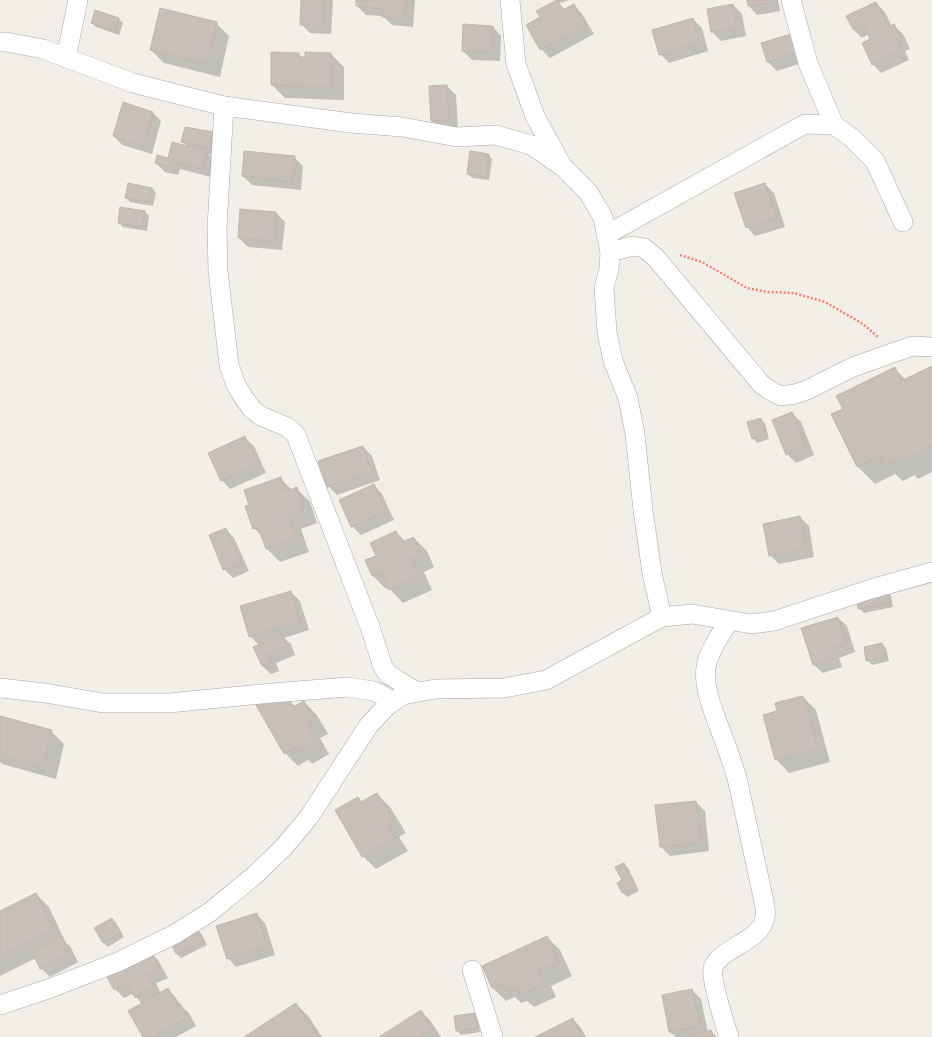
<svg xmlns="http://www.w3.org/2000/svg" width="932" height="1037" font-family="Overpass,sans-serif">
	<rect width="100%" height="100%" fill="#f2efe9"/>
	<g fill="#0003">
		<polygon points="302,0 333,0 331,34 310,33 301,24"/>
		<polygon points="357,0 415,0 413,27 392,25 383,16 366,15 357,6"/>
		<polygon points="555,0 570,0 559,3 565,10 574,5 582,14 594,34 550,58 541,49 541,18 556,1"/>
		<polygon points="748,0 778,0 780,11 757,15 749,6"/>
		<polygon points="876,3 885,12 892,27 894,26 903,34 910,49 905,51 909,60 881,73 873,64 872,40 869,34 862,38 853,29 847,16"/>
		<polygon points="733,5 742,14 746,36 721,41 712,32"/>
		<polygon points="96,11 119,19 123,23 119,35 96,27 92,23"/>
		<polygon points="693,19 702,28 708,51 669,63 660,54"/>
		<polygon points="216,23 229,36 220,77 164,63 151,50"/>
		<polygon points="493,27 501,36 500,61 472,60 463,51"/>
		<polygon points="791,35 805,62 777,71 768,62 762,44"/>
		<polygon points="272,53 298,54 303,58 331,54 344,67 344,100 285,98 272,85"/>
		<polygon points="447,86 456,95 458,129 441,129 432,121"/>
		<polygon points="153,113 161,121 152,154 122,145 114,136"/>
		<polygon points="212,133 221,142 218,156 209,154 215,161 211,177 180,169 178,175 165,172 156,163 169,159 188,147 183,142"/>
		<polygon points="488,154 492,159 489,180 472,178 468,174"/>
		<polygon points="294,157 303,166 301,190 252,185 243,176"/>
		<polygon points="765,184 774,193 785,227 755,236 747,227"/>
		<polygon points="152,188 156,193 153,206 130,202 126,197"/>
		<polygon points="121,209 145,212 149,216 147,231 123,227 119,223"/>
		<polygon points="276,213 285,222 282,250 248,247 239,238"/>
		<polygon points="932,367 932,472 918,479 915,475 903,481 895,474 875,484 858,467 844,409 894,368 906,380"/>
		<polygon points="792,413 801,422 814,455 796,463 787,454"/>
		<polygon points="760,419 765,423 769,439 757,443 753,438"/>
		<polygon points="245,438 254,446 266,473 230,489 222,480"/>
		<polygon points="363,447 372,456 380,480 337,495 328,486"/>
		<polygon points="280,478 292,490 297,489 310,502 317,523 301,529 309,552 280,562 267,549 263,537 254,528 251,505"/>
		<polygon points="374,485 382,494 394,520 361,535 352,526"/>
		<polygon points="800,517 809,526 814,557 779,564 770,555"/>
		<polygon points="226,529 234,538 249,571 233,578 224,569"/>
		<polygon points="396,532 406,542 414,538 427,551 434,567 424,572 432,590 403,603 389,588 386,589 373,576 367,561 377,556"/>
		<polygon points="291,592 300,601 309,630 284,638 291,644 295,655 276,663 279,671 271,674 262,666 259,645 250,636"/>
		<polygon points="887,592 891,596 893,607 864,613 859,608"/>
		<polygon points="838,618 847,626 855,652 839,658 842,667 823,673 814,665 802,629"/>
		<polygon points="882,644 886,648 889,661 872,665 867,660"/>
		<polygon points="272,697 278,704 287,698 296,707 304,702 317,715 328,734 320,738 329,754 312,764 308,760 298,766 285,753"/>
		<polygon points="803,697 816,710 830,762 789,773 776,759 778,712"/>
		<polygon points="0,717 51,731 64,744 56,779 2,764 0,762"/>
		<polygon points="377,794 390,807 406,833 399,837 408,851 376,869 363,856 358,798 362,803"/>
		<polygon points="696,802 705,811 709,851 670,856 661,847"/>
		<polygon points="624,864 628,868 639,891 627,897 623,893"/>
		<polygon points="36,894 49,907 66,943 70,946 78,962 50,977 41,968 36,958 0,976 0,912"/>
		<polygon points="256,914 265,923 275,955 236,967 228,958"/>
		<polygon points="112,919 116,923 124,937 108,947 104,943 96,928"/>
		<polygon points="198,931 202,935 207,945 181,958 177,954 172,944"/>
		<polygon points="547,937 560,950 572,976 551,986 556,997 534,1007 527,1001 521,1003 515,997 506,1001 493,988 483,966"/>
		<polygon points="149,951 158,960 168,978 156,983 161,993 168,989 176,998 181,1006 189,1013 196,1026 176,1037 144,1037 142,1004 136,997 134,993 124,998 115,989"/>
		<polygon points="692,990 701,999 708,1032 711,1031 717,1037 676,1037 670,1032"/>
		<polygon points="296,1004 309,1017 322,1037 246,1037"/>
		<polygon points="421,1012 430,1020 441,1037 381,1037"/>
		<polygon points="474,1014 478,1018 480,1032 461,1035 457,1031"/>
		<polygon points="573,1019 581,1028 586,1037 537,1037"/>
	</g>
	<g fill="#c7bfb8" stroke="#c4b6ab">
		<polygon points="301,0 324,0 323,25 300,25"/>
		<polygon points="356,0 406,0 404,18 382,17 383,9 356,6"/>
		<polygon points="557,0 563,10 574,4 586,25 540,50 526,25 540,17 536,11"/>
		<polygon points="747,0 771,0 772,3 748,6"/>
		<polygon points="876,2 888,27 894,24 902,40 897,42 901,51 872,65 862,43 870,39 863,24 853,29 846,16"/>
		<polygon points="733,4 737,28 711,32 707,9"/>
		<polygon points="160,8 217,22 207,64 150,50"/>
		<polygon points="95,10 119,18 115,31 91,23"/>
		<polygon points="693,18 700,43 659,55 652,30"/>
		<polygon points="463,24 493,26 492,52 462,51"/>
		<polygon points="791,34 797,53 767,62 761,43"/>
		<polygon points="271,52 299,53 299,57 305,57 305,52 331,53 331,87 271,85"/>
		<polygon points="447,85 449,120 431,121 429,86"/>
		<polygon points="123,102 153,112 143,146 113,136"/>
		<polygon points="185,127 213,132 209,148 181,142"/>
		<polygon points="172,142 207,151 202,169 171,161 169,167 155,163 157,155 168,158"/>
		<polygon points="244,151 295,156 292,182 242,176"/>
		<polygon points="470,151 489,154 486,177 467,174"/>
		<polygon points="128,183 152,188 149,202 125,198"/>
		<polygon points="765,183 777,218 746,228 734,193"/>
		<polygon points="120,207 145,211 143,227 118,223"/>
		<polygon points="240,209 276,212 274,241 238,238"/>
		<polygon points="932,366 932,446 900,462 898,458 884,465 880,456 857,467 831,414 843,409 836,396 895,367 901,381"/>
		<polygon points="792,412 806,447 786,455 772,420"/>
		<polygon points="761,418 766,435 752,439 747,422"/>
		<polygon points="245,436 258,464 221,481 208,453"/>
		<polygon points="363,446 372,472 327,487 318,461"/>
		<polygon points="281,477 285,492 297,487 304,510 289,516 296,538 266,549 258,527 253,529 245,506 249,505 244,490"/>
		<polygon points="374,484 386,511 351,527 339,500"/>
		<polygon points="800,516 806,549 769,556 763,524"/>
		<polygon points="226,528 241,563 223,570 209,535"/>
		<polygon points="396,531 402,542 414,537 421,554 411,558 419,577 389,590 381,572 372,576 365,560 376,556 370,543"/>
		<polygon points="291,591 300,622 249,637 240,606"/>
		<polygon points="887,591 890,603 858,609 856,597"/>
		<polygon points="838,617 847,644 831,649 834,658 813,665 801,628"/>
		<polygon points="282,634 287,646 268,654 271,662 262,666 253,647"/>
		<polygon points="882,643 886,657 866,661 864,647"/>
		<polygon points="272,696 276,704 287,697 293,707 304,701 315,720 307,725 316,741 298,751 295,747 284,754 256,705"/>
		<polygon points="803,696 818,749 775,760 763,715 777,711 775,703"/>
		<polygon points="0,716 52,730 42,766 0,754"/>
		<polygon points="377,793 393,820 387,824 395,838 362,857 335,810 358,797 361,802"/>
		<polygon points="696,801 701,843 660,847 655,805"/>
		<polygon points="624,863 636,887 622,893 617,883 622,880 615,867"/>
		<polygon points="36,893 54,929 0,956 0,911"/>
		<polygon points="257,913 267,946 227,959 216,926"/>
		<polygon points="112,918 121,933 103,943 94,928"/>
		<polygon points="198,930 204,941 176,954 171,943"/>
		<polygon points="61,936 70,953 40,969 32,952"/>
		<polygon points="547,936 559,963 538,972 544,984 520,995 516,987 507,991 503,983 492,988 482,966"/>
		<polygon points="150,950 160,969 148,975 155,988 135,998 127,983 114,990 105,973"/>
		<polygon points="168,988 178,1005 180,1003 188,1017 153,1037 143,1037 128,1011"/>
		<polygon points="692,989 700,1026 669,1032 662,995"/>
		<polygon points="296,1003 318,1037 244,1037"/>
		<polygon points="421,1010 433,1029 421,1037 379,1037"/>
		<polygon points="475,1013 477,1028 456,1031 454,1016"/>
		<polygon points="573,1018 582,1037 535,1037"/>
		<polygon points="711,1030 714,1037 688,1037"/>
	</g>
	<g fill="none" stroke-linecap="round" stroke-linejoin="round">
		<defs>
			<g id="street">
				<polyline points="510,0 516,64 535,116 561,164"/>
				<polyline points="791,0 808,63 834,125"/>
				<polyline points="0,42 6,42 43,49 133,83 224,106 351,123 402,127 457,137 496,135 531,145 563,167 588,192 603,217 610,252 609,269 604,288 607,332 613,361 628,398 635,434 643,510 652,573 662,617"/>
				<polyline points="66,58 78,0"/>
				<polyline points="224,106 217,228 218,271 229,365 236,385 244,398 252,409 261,416 287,427 292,431 296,435 370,627 383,667 388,674 417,692"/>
				<polyline points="606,235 805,124 834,125 852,138 875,161 903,222"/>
				<polyline points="610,252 633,246 644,248 656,258 762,385 773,392 781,396 795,394 807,390 853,367 895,352 913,346 932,347"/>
				<polyline points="0,688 45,693 103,703 169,703 272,693 348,687 373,691 382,695 393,702"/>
				<polyline points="472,970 493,1037"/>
				<polyline points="0,1005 51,988 118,962 175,934 210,912 255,875 283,848 309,817 369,725 388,705 403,695 435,689 504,688 546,680 662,617 692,614 751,624 774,621 871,589 932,572"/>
				<path d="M 729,1037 C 725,1025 710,977 713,968 C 720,948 760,942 765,918 C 766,914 765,910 765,906 L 737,778 C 732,762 727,747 721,732 C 714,713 703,688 706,667 C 708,652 721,634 729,621"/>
			</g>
		</defs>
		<use href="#street" stroke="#a9a9a9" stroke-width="20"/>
		<polyline stroke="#fa8072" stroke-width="2.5" stroke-dasharray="2 2" stroke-linecap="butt" points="680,255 702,262 747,288 768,292 794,293 825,302 863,324 878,337"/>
		<use href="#street" stroke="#fff" stroke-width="19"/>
	</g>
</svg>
